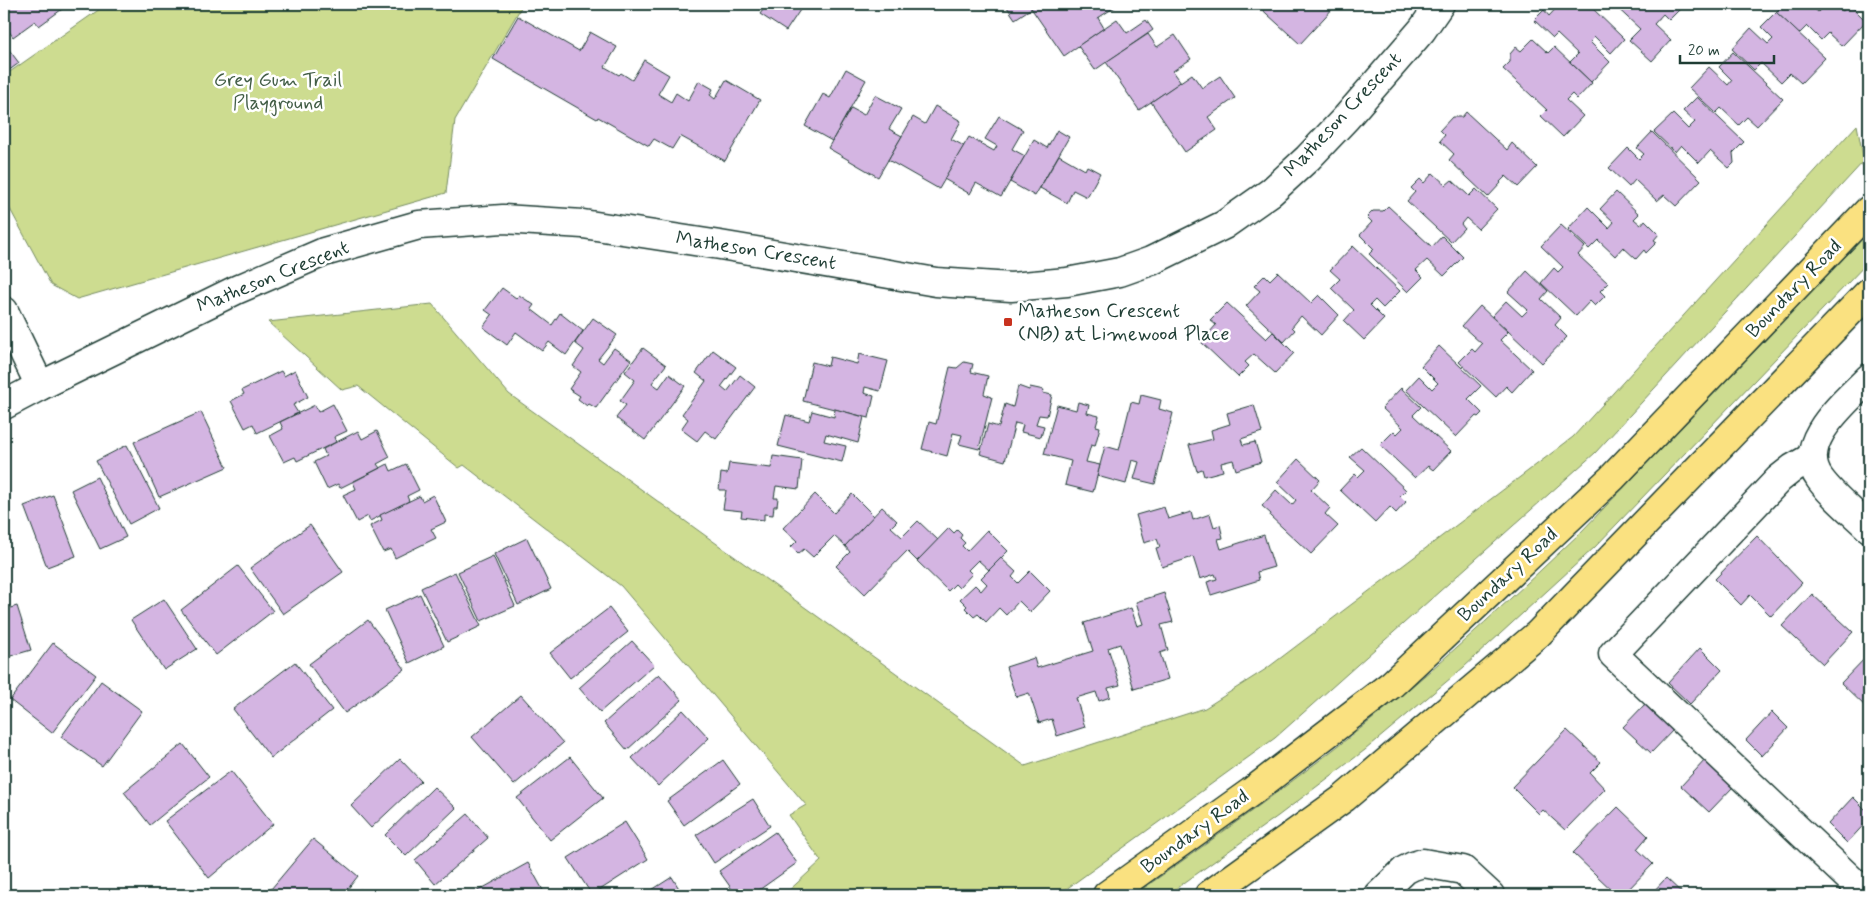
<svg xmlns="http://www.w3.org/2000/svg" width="1873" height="899" font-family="Mynerve,sans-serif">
	<rect width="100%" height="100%" fill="#fff"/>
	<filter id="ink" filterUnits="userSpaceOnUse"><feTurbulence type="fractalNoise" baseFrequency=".02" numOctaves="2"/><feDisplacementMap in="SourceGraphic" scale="10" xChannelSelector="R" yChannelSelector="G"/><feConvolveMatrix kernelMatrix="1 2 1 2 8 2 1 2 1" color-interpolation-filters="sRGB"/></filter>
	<g filter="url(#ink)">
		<g fill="#cddc90" stroke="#768c62">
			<polygon points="107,4 523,4 455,120 446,193 77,299 51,285 4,198 4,76"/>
			<polygon points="1857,125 1864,161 1595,453 1275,738 1058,895 784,895 821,861 789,815 806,805 621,586 464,465 459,468 358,386 342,390 268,322 432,304 509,394 1025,766 1205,708 1266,669 1573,437"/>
			<path d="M 1869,232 L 1869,261 L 1595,547 L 1464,667 L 1365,750 L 1278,816 L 1167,895 L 1134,895 C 1219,835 1305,774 1386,708 C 1453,653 1517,593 1580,533 Z"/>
		</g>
		<g fill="#d4b5e2" stroke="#1f3d34">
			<polygon points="4,4 66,4 64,6 65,7 39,26 35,21 13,37 4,24"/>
			<polygon points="760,4 804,4 786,31 760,14 765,7"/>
			<polygon points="1005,4 1038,4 1015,19"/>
			<polygon points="1038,4 1113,4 1115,7 1098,18 1104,28 1064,56 1031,8"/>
			<polygon points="1256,4 1335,4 1336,5 1300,44"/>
			<polygon points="1560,4 1588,4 1624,39 1611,53 1595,37 1590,42 1610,62 1591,82 1570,62 1578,54 1557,34 1553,38 1534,20 1544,10 1549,16"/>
			<polygon points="1613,4 1685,4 1669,20 1663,14 1654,24 1671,40 1652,61 1629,40 1640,29"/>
			<polygon points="1784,4 1809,4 1818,12 1822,7 1818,4 1841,4 1838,7 1843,11 1849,4 1866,21 1842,46 1828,33 1821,40 1807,26 1799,34 1776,12"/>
			<polygon points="1776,12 1825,58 1801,83 1790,73 1781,82 1761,63 1754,70 1732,49 1751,28 1768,44 1773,39 1761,27"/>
			<polygon points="518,16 579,51 590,32 617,47 605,67 619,75 621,73 632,80 644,60 669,75 658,94 671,102 676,93 688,101 699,81 713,89 710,95 715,99 726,80 760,100 725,161 680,136 672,149 654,139 649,146 598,117 597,119 493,59"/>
			<polygon points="1117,19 1127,33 1146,20 1153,30 1095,70 1078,46"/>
			<polygon points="1148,34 1157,47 1175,35 1191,59 1173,71 1181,82 1139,110 1106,62"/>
			<polygon points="1533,39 1548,53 1554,47 1592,83 1577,99 1572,94 1566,100 1583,116 1563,137 1541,116 1547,110 1503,69 1510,62 1510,54 1516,47 1521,51"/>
			<polygon points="4,43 19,63 4,74"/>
			<polygon points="1733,52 1783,99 1757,126 1747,117 1739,125 1721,108 1716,113 1689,88 1709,67 1728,85 1732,80 1719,67"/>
			<polygon points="846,69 866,80 832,141 805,126 823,94 830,98"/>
			<polygon points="1192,74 1202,88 1220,76 1235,98 1208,117 1217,130 1185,152 1151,102"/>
			<polygon points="875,95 901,109 889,129 902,136 878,177 828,148 851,108 864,115"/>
			<polygon points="1697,97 1744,142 1733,153 1734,163 1729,168 1710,151 1699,163 1681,145 1675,152 1654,132 1673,114 1688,129 1695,122 1683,111"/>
			<polygon points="935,106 961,121 951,139 964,146 939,189 888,160 913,117 925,124"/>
			<polygon points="1466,112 1507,150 1512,143 1537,167 1518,187 1506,176 1500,182 1501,183 1488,197 1449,160 1454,154 1440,141 1445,135 1440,130 1452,117 1462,117"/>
			<polygon points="999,116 1023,130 1012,149 1025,156 1001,197 976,183 970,194 944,179 969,137 994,151 997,146 985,139"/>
			<polygon points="1057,130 1069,137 1035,196 1010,182 1034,140 1047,148"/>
			<polygon points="1652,132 1701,180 1676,206 1664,195 1657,201 1635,180 1629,187 1609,168 1628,148 1639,159 1644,154 1637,148"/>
			<polygon points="1059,155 1085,170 1087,166 1100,173 1087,197 1073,190 1067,203 1040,188"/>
			<polygon points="1433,173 1446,185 1452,180 1469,196 1476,189 1497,209 1478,229 1466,218 1461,224 1464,228 1451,242 1407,201 1415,192 1411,188 1420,179 1424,183"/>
			<polygon points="1616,192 1639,214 1634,219 1641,225 1645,220 1659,234 1654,240 1657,242 1646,253 1644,250 1636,259 1623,247 1615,256 1598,240 1589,249 1568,229 1588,207 1609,228 1614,222 1600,209"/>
			<polygon points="1388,206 1432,247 1442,236 1463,257 1444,276 1427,260 1416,270 1423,277 1408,292 1369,254 1374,249 1360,235 1372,222 1367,217 1373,211 1383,211"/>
			<polygon points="1561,225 1585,247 1578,255 1608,283 1600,291 1605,296 1595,306 1590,301 1576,316 1541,283 1554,268 1558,272 1563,267 1541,246"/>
			<polygon points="1353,246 1400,291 1383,308 1375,300 1370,305 1384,319 1364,340 1344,321 1354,310 1331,288 1340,279 1330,270"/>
			<polygon points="1527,271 1548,291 1541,299 1561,318 1555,325 1567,337 1542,363 1492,316 1506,301 1522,316 1528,310 1508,292"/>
			<polygon points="1278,272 1311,303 1319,295 1339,315 1321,335 1301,316 1292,327 1295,330 1284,342 1246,306 1260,291 1254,286 1265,275 1270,280"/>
			<polygon points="502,288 516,298 519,295 534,305 531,309 552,325 560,313 583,331 566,355 549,342 542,351 516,332 507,345 483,327 492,315 485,310"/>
			<polygon points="1227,303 1266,339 1273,332 1294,353 1275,373 1254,354 1245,362 1249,366 1238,377 1201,342 1216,325 1210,320"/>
			<polygon points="1480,306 1508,332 1500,340 1532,370 1512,392 1506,386 1496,397 1459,362 1472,349 1475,352 1482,344 1462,326"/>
			<polygon points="593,318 617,335 598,359 603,363 614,348 631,360 596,408 589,404 587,406 578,399 580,396 569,389 581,372 573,366 584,350 575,343"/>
			<polygon points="1439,346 1481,386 1468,399 1482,413 1478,417 1476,416 1456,437 1406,390 1419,376 1432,389 1438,383 1421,366"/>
			<polygon points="643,348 666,365 652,383 659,388 669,374 685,386 645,440 616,418 626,405 620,401 635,380 625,372"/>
			<polygon points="713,350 736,367 721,387 727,392 740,375 755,387 716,439 705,431 697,441 681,429 688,419 682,414 706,381 696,373"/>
			<polygon points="859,354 888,361 880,391 865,387 864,393 874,396 869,418 803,401 812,362 828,366 830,357 857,364"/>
			<polygon points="964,362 973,364 971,372 988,376 984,394 992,397 979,449 959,444 962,435 953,433 947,456 922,449 929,422 936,424 950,367 957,368"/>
			<polygon points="295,370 308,397 293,405 298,413 257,433 253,424 245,428 231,401 244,394 242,390 281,371 284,376"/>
			<polygon points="1018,386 1029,390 1030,387 1044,390 1043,393 1052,395 1047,416 1039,415 1036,424 1044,426 1041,437 1021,432 1023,425 1015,423 1005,461 980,454 988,424 999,427 1005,404 1013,407"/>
			<polygon points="1401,388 1421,407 1413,415 1451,451 1433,470 1428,466 1415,478 1380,445 1394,431 1397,434 1403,428 1382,408"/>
			<polygon points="1141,395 1161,400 1159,409 1173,413 1155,484 1134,479 1139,462 1132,460 1126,484 1097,476 1105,446 1119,450 1131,402 1139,404"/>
			<polygon points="1078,402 1089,405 1087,413 1099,416 1096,426 1100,427 1095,446 1091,445 1086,462 1100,465 1093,492 1065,485 1071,461 1044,454 1057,405 1076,410"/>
			<polygon points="333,404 347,431 334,437 336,442 297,461 295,457 284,462 270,436 283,429 280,422 315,405 318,412"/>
			<polygon points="1254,405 1262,432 1241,439 1243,445 1255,442 1261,462 1236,470 1233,460 1221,463 1223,471 1204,476 1202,469 1197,471 1189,445 1213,439 1211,430 1230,424 1227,413"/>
			<polygon points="835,409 864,417 858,443 826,434 824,441 846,446 842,462 778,446 786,415 809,421 812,411 834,417"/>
			<polygon points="201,412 227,467 159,497 134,442"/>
			<polygon points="358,431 362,439 377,431 390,457 377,464 380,468 340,488 338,484 327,489 314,462 326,456 323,449"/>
			<polygon points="127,445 159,508 129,524 96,461"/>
			<polygon points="1361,447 1406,490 1400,496 1406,502 1396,513 1390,507 1375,523 1340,490 1355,474 1358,477 1365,470 1350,457"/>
			<polygon points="773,456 802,460 799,489 776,486 774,498 778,498 777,506 774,506 773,515 764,514 764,520 741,517 742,511 723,509 726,490 719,490 721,473 727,474 729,463 771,468"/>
			<polygon points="1298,459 1320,480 1311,490 1330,508 1325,514 1338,526 1311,554 1270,516 1271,514 1262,506 1276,490 1292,505 1296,500 1277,482"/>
			<polygon points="388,464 391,471 406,464 419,490 407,496 409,501 370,521 368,516 357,522 343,495 356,489 353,482"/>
			<polygon points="97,477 126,537 100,549 71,490"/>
			<polygon points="815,494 834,513 852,494 874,516 845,546 834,536 813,557 804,549 798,554 791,547 797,541 783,528"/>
			<polygon points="53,495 76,556 47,567 24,506"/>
			<polygon points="433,495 446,522 431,529 436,538 395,558 391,549 383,552 370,526 382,520 380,515 420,496 422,501"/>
			<polygon points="882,507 897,521 891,527 902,537 918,521 938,540 917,561 907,551 865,594 836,566 850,552 845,546"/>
			<polygon points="1164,507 1168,519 1191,512 1193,520 1210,514 1214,527 1220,525 1223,538 1218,539 1221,549 1264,535 1274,567 1257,572 1259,580 1211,595 1207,582 1217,579 1215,574 1200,579 1193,557 1162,567 1156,548 1160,547 1157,539 1144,543 1136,515"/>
			<polygon points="310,525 343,572 283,614 250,568"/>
			<polygon points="949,528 954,533 957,530 962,535 960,538 965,543 962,546 967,551 987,530 1008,551 989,570 978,560 968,570 972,574 959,588 955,584 948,591 917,561"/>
			<polygon points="1757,536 1802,583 1771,616 1750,595 1741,605 1715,579"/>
			<polygon points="527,538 551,589 518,605 494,554"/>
			<polygon points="493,556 515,606 481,621 458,572"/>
			<polygon points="1001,558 1016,572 1012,577 1018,583 1030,571 1050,591 1030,612 1019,601 1006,615 999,608 986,622 978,614 974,617 965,608 967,606 960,599 975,585 981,591 987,584 981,578"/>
			<polygon points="238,566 273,611 216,655 181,610"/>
			<polygon points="455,572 481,626 447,642 421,588"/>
			<polygon points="1164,593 1173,622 1161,625 1168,650 1160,653 1168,679 1134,689 1120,644 1108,648 1120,685 1108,688 1110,697 1099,701 1096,692 1076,698 1085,727 1057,736 1052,719 1039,723 1029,693 1016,697 1006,667 1034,658 1037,668 1093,651 1084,623 1131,608 1137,626 1143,624 1136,602"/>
			<polygon points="420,594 444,646 409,663 385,610"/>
			<polygon points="1812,594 1853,632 1823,664 1782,626"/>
			<polygon points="164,599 197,649 164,670 131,620"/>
			<polygon points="17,606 31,650 4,658 4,610"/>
			<polygon points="609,608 628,632 570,678 550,653"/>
			<polygon points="368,620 405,669 345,713 309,664"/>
			<polygon points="632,641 654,665 600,712 579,688"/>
			<polygon points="53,643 96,675 52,733 10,700"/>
			<polygon points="1700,648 1722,670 1690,704 1668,683"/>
			<polygon points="1869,654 1869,710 1841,683"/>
			<polygon points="295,662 332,710 271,758 233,709"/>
			<polygon points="659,674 682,700 627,750 604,723"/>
			<polygon points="101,681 142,711 102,766 61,737"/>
			<polygon points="521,695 563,743 514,785 472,737"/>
			<polygon points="1646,703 1674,729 1651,753 1623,727"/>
			<polygon points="683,710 709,738 658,786 632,758"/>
			<polygon points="1772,712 1788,728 1762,756 1746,740"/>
			<polygon points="1567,730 1601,762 1590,773 1605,789 1565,830 1543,810 1539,814 1512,787"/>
			<polygon points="183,744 209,777 150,825 124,792"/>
			<polygon points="570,757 603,798 550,840 517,798"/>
			<polygon points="400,759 421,781 371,828 351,806"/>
			<polygon points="1706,759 1734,786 1709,812 1681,786"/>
			<polygon points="723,760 740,784 684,825 667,801"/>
			<polygon points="231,771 273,824 209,878 165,821"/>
			<polygon points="434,787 456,808 406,856 385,835"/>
			<polygon points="1853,797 1869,813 1869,819 1847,843 1828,824"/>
			<polygon points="753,799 770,826 714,863 696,835"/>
			<polygon points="1618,807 1648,836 1637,849 1653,864 1623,895 1617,895 1573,853"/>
			<polygon points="468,814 488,838 435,884 415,860"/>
			<polygon points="625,822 648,859 592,895 568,858"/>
			<polygon points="775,832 797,863 752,895 736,895 719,871"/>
			<polygon points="313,839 358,876 343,895 266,895"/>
			<polygon points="528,863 544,892 537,895 475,895 474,893"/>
			<polygon points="672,877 683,895 644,895"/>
			<polygon points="1666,878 1684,895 1650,895"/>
			<polygon points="360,889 369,895 355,895"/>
		</g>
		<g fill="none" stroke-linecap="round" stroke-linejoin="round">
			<defs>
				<g id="minor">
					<polyline points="4,311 40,386"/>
					<path d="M 1869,378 C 1847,401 1793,443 1820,479 C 1833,497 1853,512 1869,528"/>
					<polyline points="4,405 40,386 236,290 324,252 419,225 503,219 583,224 720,245 936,282 1011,287 1067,282 1120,272 1151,261 1224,225 1271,192 1308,158 1346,118 1422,30 1440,4"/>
					<polyline points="1812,457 1793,468 1779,479 1613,654 1867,895"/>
					<polyline points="1379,895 1405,870 1413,866 1423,863 1463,870 1490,895"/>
				</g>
				<g id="major">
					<polyline points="1107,895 1251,792 1392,684 1612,478 1869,210"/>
					<polyline points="1209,895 1344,798 1538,634 1869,292"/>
				</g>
			</defs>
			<use href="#minor" stroke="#1f3d34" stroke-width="31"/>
			<use href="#major" stroke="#1f3d34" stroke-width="31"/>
			<use href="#minor" stroke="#fff" stroke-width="28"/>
			<use href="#major" stroke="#fae180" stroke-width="28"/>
		</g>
	</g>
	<rect fill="#c8321e" stroke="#fff" stroke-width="2" x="1003" y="317" width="10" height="10" rx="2.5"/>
	<g text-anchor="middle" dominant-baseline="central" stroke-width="5" stroke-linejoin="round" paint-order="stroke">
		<g font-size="20" fill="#425d46" stroke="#fff">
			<text x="278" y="80">Grey Gum Trail<tspan x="278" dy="23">Playground</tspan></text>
		</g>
		<g font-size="20" fill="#1f3d34" stroke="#fff">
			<text transform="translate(1343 115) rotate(-47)">Matheson Crescent</text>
			<text transform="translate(756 251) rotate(9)">Matheson Crescent</text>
			<text transform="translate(273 277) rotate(-22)">Matheson Crescent</text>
			<text transform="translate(1794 289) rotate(-46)">Boundary Road</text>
			<text transform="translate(1508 575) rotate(-43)">Boundary Road</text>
			<text transform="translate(1195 832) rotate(-36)">Boundary Road</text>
		</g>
		<g font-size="20" fill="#1f3d34" stroke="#fff" text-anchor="start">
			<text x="1018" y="311">Matheson Crescent<tspan x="1018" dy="23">(NB) at Limewood Place</tspan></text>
		</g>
	</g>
	<rect width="1873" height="899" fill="none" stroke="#fff" stroke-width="20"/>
	<rect x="10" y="10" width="1853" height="879" fill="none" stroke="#1f3d34" stroke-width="2" filter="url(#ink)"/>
	<path d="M1680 55v8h94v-8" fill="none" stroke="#1f3d34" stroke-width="2.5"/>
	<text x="1688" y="55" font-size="15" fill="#1f3d34" stroke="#ffffff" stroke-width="4" paint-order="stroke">20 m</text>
</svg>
